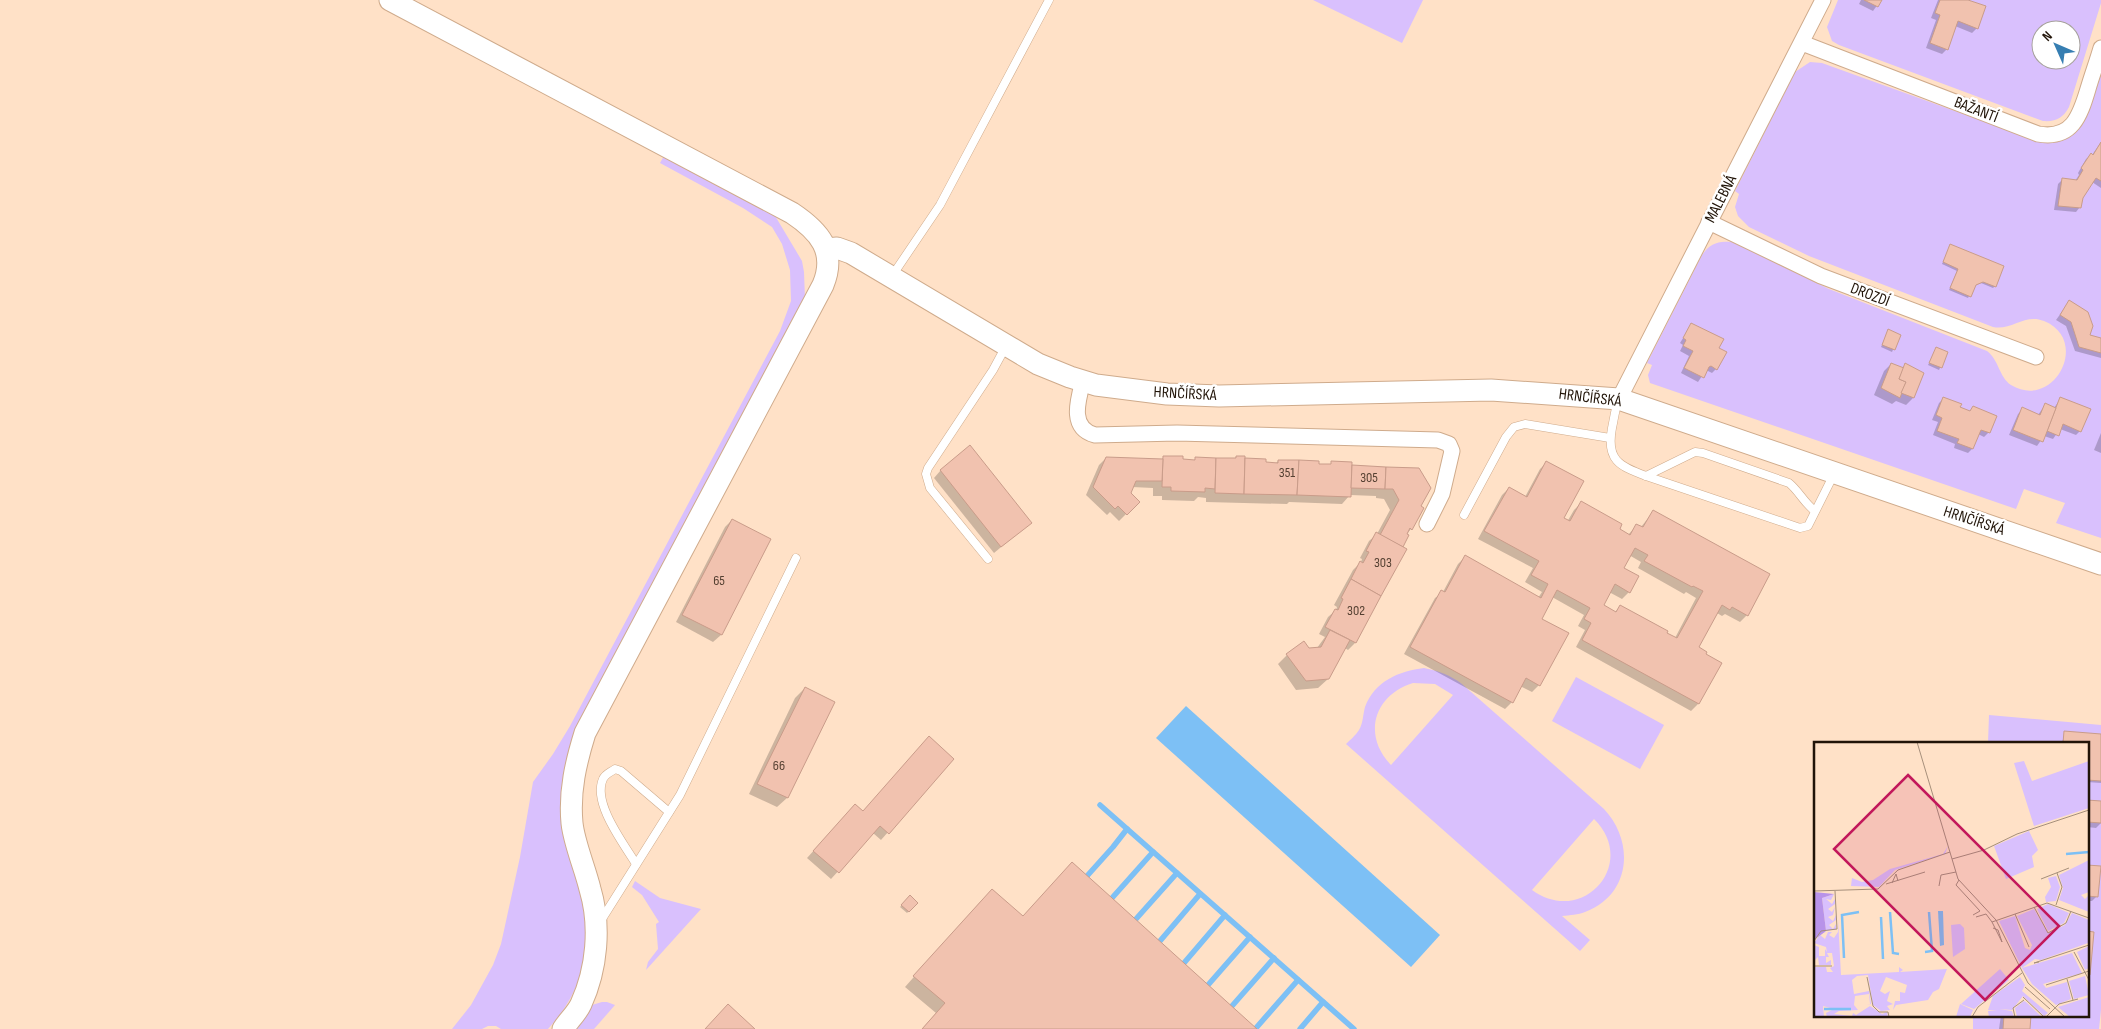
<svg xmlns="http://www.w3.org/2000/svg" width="2101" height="1029" font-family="'Sofia Sans Condensed',sans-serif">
	<rect width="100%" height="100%" fill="#ffe1c7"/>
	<g fill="#d9c0fd" fill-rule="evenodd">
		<polygon points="1313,0 1423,0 1402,43"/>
		<path d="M 1838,0 L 2101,0 L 2101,3 L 2069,107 C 2063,118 2056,122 2043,121 L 1839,45 L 1832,41 L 1827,27 ZM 2041,30 L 2071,30 L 2071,60 L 2041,60 Z"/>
		<path d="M 1810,62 L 1822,63 L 2038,141 C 2083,150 2091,105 2101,73 L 2101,538 L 2056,523 L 2065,503 L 2024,489 L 2016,509 L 1650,383 L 1648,375 L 1652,365 L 1647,363 L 1702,255 C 1711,242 1721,240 1736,243 L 1829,289 L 1987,351 C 1999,360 1999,377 2011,385 C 2054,411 2091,340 2044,321 C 2025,313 2011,331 1993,327 L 1809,256 L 1749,227 L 1738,216 L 1735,207 L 1739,194 L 1735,191 L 1795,72 Z"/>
		<path d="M 665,154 L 774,214 L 802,261 L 804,272 L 805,299 L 569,753 C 563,777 558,804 563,829 C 568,851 577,873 582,895 C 594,946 584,990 548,1029 L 501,1029 L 496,1026 L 488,1026 L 482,1029 L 452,1029 L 471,1005 L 493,965 L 501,944 L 520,857 L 533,782 L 553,754 L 570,726 L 780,331 L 791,301 L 790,270 L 782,244 L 772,227 L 743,208 L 660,163 Z"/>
		<path d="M 1424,668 C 1439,671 1450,675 1462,684 L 1604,809 C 1635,842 1631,895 1585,912 C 1578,915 1570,915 1562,916 L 1590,940 L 1580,951 L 1346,744 C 1350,740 1356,735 1359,730 C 1363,724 1363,714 1365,707 C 1375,681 1399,671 1424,668 ZM 1413,683 L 1435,684 L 1453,695 L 1391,765 C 1362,735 1374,695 1413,683 ZM 1594,819 C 1639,863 1583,927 1532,890 Z"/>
		<polygon points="1576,677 1664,725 1640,769 1552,721"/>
		<polygon points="1989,715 2101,725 2101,1010 2099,1029 1973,1029 1973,1015 2087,1015 2087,743 1988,743"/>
		<polygon points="635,881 660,898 701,909 646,970 648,962 658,949 656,924 659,922 642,895 632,887"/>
		<polygon points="602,1002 607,1002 615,1005 594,1029 574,1029 592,1005"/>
	</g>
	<polygon fill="#7dc0f5" points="1186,706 1440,935 1411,967 1156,738"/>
	<g fill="#0003" fill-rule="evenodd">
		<polygon points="1861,0 1881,0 1873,11 1859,4"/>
		<polygon points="1938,0 1965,0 1977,28 1972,33 1955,26 1947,49 1942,54 1926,48 1936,20 1931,18"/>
		<polygon points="2101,142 2101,188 2092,182 2082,198 2080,207 2076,212 2054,210 2058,184 2062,180 2075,181 2079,175 2078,173 2086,159 2092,155"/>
		<polygon points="1950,246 1995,286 1993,288 1981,283 1974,286 1968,298 1949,290 1957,271 1942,264"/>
		<polygon points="2069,302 2089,336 2101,340 2101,358 2075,351 2066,326 2056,320"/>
		<polygon points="1691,325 1717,349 1716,369 1712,373 1706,370 1698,382 1681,373 1689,356 1680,351 1683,345 1680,343"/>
		<polygon points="1887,333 1899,335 1892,352 1881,347"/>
		<polygon points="1936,349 1947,353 1939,370 1928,365"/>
		<polygon points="1891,364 1902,368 1905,365 1923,374 1913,398 1906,405 1896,401 1892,404 1874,395 1884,371"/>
		<polygon points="1944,398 1969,412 1973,407 1989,432 1984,437 1978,434 1972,449 1968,453 1954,448 1955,444 1933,435 1938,422 1932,420 1939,403"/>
		<polygon points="2061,398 2080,431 2076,435 2060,429 2053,439 2044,436 2037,446 2009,435 2018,414 2023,409 2038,415 2045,405 2054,408"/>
		<polygon points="2101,433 2101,453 2094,450"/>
		<polygon points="1164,457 1193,461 1196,458 1234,459 1236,457 1243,460 1264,461 1264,464 1275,464 1278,461 1329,466 1332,463 1351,467 1418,469 1419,506 1411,529 1406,535 1402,547 1405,549 1355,643 1348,650 1345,648 1328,679 1318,688 1296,690 1278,664 1287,655 1317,648 1325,637 1319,634 1328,617 1336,610 1337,607 1334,605 1353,570 1361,562 1362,559 1360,558 1369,541 1377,534 1390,510 1384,499 1376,498 1376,496 1350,495 1342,504 1289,502 1287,504 1206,502 1206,498 1198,497 1194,501 1162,500 1162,496 1153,496 1153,488 1132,487 1129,493 1138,502 1119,521 1110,512 1107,515 1086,495 1099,465 1106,458 1161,460"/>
		<path d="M 1547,462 L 1562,519 L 1567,522 L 1574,510 L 1581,503 L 1628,535 L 1637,525 L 1641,527 L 1653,512 L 1747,615 L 1740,622 L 1725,614 L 1722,616 L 1717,613 L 1698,648 L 1698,704 L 1691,711 L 1576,647 L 1585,630 L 1578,626 L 1584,615 L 1552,597 L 1540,619 L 1539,685 L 1532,692 L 1520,686 L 1512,702 L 1505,709 L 1404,654 L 1435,598 L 1443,592 L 1458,564 L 1465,557 L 1538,598 L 1542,592 L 1525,582 L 1533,568 L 1478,539 L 1502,495 L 1509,488 L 1525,497 L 1540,469 ZM 1629,555 L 1641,562 L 1638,568 L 1684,594 L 1686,592 L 1696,598 L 1675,638 L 1620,607 L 1615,612 L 1602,605 L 1609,592 L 1622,599 L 1629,592 L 1622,568 Z"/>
		<polygon points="941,470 1030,523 994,553 934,478"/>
		<polygon points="732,520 769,540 721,635 713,642 676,622 725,527"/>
		<polygon points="805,688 833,702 787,798 777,807 749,794 795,698"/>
		<polygon points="2065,732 2101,735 2101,783 2087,782 2087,743 2062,743"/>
		<polygon points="953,759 881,840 873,833 831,879 807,858 848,813 862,812"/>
		<polygon points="2087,801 2101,803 2101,823 2096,828 2087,827"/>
		<polygon points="2087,866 2097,896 2092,901 2087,901"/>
		<polygon points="910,897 917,903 907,913 900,907"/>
		<polygon points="982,900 1023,917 1255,1029 922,1029 936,1013 905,987"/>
		<polygon points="2001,1015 2030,1015 2029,1029 1999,1029"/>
	</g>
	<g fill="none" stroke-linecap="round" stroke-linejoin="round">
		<g stroke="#7dc0f5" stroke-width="5.5">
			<polyline points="1100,805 1354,1029"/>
			<polyline points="1087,876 1113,847 1127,829"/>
			<polyline points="1112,898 1153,852"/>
			<polyline points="1136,919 1177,873"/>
			<polyline points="1160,941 1200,894"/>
			<polyline points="1184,963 1225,915"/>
			<polyline points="1208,985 1250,937"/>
			<polyline points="1232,1006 1274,958"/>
			<polyline points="1256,1028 1298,980"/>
			<polyline points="1300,1029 1323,1002"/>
		</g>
	</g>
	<g fill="#f1c2af" stroke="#c99c8a" fill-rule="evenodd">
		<polygon points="1864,0 1882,0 1878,7"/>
		<polygon points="1940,0 1968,0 1986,6 1978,29 1958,21 1948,50 1930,43 1940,15 1935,13"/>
		<polygon points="2101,142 2101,181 2096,178 2083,198 2081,208 2058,206 2062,178 2077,180 2083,170 2081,168 2091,153 2093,155"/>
		<polygon points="1950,244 2004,266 1996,287 1983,282 1976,285 1971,297 1950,288 1958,269 1943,262"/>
		<polygon points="2069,300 2088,312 2093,326 2090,335 2101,338 2101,353 2079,347 2071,322 2060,315"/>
		<polygon points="1691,323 1724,339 1719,348 1727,352 1717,370 1711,366 1709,367 1704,378 1684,368 1693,351 1683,346 1686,340 1683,338"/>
		<polygon points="1888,329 1901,335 1895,350 1882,345"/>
		<polygon points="1936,347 1948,352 1942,368 1929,363"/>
		<polygon points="1891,363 1904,368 1899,379 1906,382 1900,398 1881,388"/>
		<polygon points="1905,363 1924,373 1914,398 1901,393 1906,382 1899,379"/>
		<polygon points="1943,397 1962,404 1960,407 1970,411 1973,406 1997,416 1990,433 1981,430 1973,449 1957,443 1959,439 1937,431 1942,418 1936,415"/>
		<polygon points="2060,397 2091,409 2081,432 2063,424 2059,436 2047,431"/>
		<polygon points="2045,403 2056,408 2043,442 2013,430 2022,407 2040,415"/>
		<polygon points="970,445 1032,523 1001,547 940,470"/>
		<polygon points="1163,456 1183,456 1183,459 1195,460 1195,457 1216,458 1215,489 1205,488 1205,492 1171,491 1171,487 1162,487"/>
		<polygon points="1236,456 1245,456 1244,494 1215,493 1216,458 1236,458"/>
		<polygon points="1106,457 1163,459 1162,481 1136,481 1131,493 1140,502 1127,515 1118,506 1115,509 1093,487"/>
		<polygon points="1245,458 1266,459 1266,462 1278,463 1278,460 1299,460 1297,495 1244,494"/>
		<polygon points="1299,460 1319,461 1319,464 1331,464 1331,461 1352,462 1351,497 1297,495"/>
		<path d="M 1546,461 L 1584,481 L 1564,518 L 1570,521 L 1581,501 L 1622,524 L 1620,529 L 1630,535 L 1636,524 L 1643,527 L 1653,510 L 1770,574 L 1748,616 L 1732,607 L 1730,610 L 1722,605 L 1699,647 L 1707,652 L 1706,654 L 1722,663 L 1699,704 L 1582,640 L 1591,623 L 1584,619 L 1590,608 L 1557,590 L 1542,619 L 1569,633 L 1540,686 L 1526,678 L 1513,703 L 1410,647 L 1441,590 L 1445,592 L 1465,555 L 1541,598 L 1548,584 L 1531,575 L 1539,561 L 1484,531 L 1509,487 L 1527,497 ZM 1635,548 L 1648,555 L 1644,561 L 1692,587 L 1693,586 L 1703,591 L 1677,638 L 1667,633 L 1668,631 L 1620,605 L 1616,612 L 1604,605 L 1615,584 L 1630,593 L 1639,576 L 1624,568 Z"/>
		<polygon points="1352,465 1386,467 1385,489 1351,488"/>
		<polygon points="1386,467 1419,468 1431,488 1421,506 1424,508 1412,530 1410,528 1407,534 1409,535 1403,547 1380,535 1399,500 1393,489 1385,489"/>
		<polygon points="732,519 771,539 722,635 682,615"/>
		<polygon points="1376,532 1407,549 1381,596 1351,579 1360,561 1363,563 1369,552 1366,551"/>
		<polygon points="1351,579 1381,596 1356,643 1325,627 1335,609 1338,610 1343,599 1341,598"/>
		<polygon points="1330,630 1350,640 1329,679 1306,681 1286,654 1304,641 1309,648 1321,647"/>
		<polygon points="805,687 835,702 788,798 757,784"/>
		<polygon points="2064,731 2101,734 2101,781 2087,780 2087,743 2063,743"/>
		<polygon points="929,736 954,759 889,834 880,826 839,873 813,851 855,804 863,811"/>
		<polygon points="2087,800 2101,801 2101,823 2087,822"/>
		<polygon points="1072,862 1112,898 1257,1029 922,1029 945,1003 913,976 992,889 1023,916"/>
		<polygon points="2087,865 2101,866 2098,897 2087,896"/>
		<polygon points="910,895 918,903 909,912 901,905"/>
		<polygon points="2087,931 2094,932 2090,975 2087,975"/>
		<polygon points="728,1004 755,1029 705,1029"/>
		<polygon points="2004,1015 2031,1015 2030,1029 2003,1029"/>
	</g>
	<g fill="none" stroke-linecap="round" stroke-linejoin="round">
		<defs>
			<g id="lane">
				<polyline points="892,276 940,205 1049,0"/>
				<path d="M 1618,401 C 1615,410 1614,419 1612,428 C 1606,460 1619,466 1646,476 L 1800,528 L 1808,526 L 1834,474"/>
				<path d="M 1646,476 L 1695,452 L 1703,453 L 1789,483 C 1799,491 1804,503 1815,511"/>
				<polyline points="1464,515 1506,437 1514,427 1525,424 1610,438"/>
				<polyline points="988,559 930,488 926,474 928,468 993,370 1006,346"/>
				<path d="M 636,864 C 624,844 592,803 603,779 C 605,774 611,772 615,769 L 621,771 L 669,812"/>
				<polyline points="600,922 680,795 796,558"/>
			</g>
			<g id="street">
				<path d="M 1802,43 L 2038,134 C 2072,140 2080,116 2088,89 C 2092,75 2097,62 2101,48"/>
				<polyline points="1709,222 1821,276 2036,357"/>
				<path d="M 1083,381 C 1078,400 1069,428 1095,435 L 1177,433 L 1438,440 L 1449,444 L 1452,451 L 1442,494 L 1427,524"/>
				<polyline points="1619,399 1823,0"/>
			</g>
			<g id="secondary">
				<path d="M 390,0 L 792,213 C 819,231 837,251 823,285 L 585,733 C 576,762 569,791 572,823 C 574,843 585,868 590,889 C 601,926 597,969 581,1004 C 577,1013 568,1021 563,1029"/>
				<polyline points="826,249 837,248 851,253 1038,364 1070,377 1096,385 1167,394 1219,396 1491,390 1619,399 2101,564"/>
			</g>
		</defs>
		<use href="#lane" stroke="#cfab8c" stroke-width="9"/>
		<use href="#street" stroke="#cfab8c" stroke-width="17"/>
		<use href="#secondary" stroke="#cfab8c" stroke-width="23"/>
		<use href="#lane" stroke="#fff" stroke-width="8"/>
		<use href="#street" stroke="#fff" stroke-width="15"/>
		<use href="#secondary" stroke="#fff" stroke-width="21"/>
	</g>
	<g text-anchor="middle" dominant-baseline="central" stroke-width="5" stroke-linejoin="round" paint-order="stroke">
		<g font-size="14" fill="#554032">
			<text x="1287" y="472">351</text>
			<text x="1369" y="477">305</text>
			<text x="1383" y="562">303</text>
			<text x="719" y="580">65</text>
			<text x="1356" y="610">302</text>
			<text x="779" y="765">66</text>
		</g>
		<g font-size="16" fill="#211408" stroke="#fff">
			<text transform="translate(1976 110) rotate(21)">BAŽANTÍ</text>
			<text transform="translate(1721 199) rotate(-63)">MALEBNÁ</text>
			<text transform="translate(1870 295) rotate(21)">DROZDÍ</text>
			<text transform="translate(1185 394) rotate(3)">HRNČÍŘSKÁ</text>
			<text transform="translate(1590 398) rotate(7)">HRNČÍŘSKÁ</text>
			<text transform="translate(1974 521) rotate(18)">HRNČÍŘSKÁ</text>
		</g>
	</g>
	<g transform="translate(1814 742)">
		<rect width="275" height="275" fill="#ffe1c7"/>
		<path d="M 210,19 L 218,39 L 275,19 L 275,66 L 220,84 L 200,21 ZM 215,89 L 224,108 L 218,114 L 220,125 L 192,137 L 180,104 ZM 134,104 L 131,112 L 81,128 L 65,145 L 37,144 L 38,136 L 48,140 L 59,138 L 76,127 L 129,112 ZM 275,118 L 275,150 L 267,153 L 271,157 L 275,153 L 275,170 L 245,158 L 249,146 L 245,133 ZM 242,134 L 246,145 L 242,159 L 232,160 L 231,155 L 237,145 L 234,136 ZM 20,152 L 17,158 L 12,157 L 18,162 L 21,157 L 21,162 L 14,167 L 18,170 L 21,165 L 19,173 L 14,175 L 19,179 L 22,173 L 22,178 L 15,183 L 19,187 L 22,182 L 22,187 L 12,189 L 8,156 ZM 234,162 L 255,171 L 250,181 L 234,189 L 223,167 ZM 220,167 L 234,191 L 251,183 L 258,171 L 275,178 L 274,201 L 227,218 L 221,217 L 208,226 L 185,179 L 201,174 L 211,206 L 216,208 L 218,203 L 203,174 ZM 24,177 L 27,233 L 85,230 L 85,225 L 89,228 L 86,230 L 133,227 L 125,247 L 119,250 L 114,258 L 82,263 L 79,268 L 81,259 L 86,259 L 86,250 L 91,251 L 93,243 L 72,235 L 66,249 L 71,252 L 76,249 L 73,259 L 79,262 L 73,264 L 76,268 L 67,269 L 59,263 L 54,233 L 43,234 L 38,238 L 40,252 L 55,249 L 57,262 L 53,263 L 56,262 L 55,252 L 41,254 L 40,263 L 44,268 L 25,269 L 20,272 L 38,274 L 39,271 L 42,273 L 56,264 L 68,272 L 73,270 L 74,275 L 13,275 L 12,271 L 20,267 L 9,264 L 10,275 L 0,275 L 0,225 L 12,225 L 13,230 L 19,230 L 16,226 L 20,224 L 18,211 L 13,211 L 15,215 L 12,215 L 12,221 L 17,218 L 17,223 L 5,223 L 4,215 L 0,219 L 0,203 L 5,205 L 5,214 L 11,214 L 11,207 L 13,210 L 12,205 L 0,201 L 8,190 L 11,190 L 6,193 L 11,197 L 14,190 L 18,190 L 15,193 L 20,196 L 24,190 ZM 146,182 L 150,186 L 151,207 L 139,215 L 137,183 ZM 275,204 L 275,226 L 271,228 L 263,210 ZM 258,211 L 268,231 L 229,242 L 232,246 L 253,240 L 257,257 L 242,263 L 218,242 L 208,226 ZM 186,227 L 195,238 L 160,267 L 147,262 ZM 271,234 L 275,253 L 260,257 L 255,239 ZM 206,235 L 211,243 L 208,249 L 234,271 L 230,274 L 209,254 L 198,268 L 185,267 L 198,269 L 200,275 L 175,275 L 174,269 L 183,268 L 174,268 L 179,254 ZM 275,255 L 275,275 L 256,275 L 244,265 ZM 210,259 L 212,260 L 228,275 L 203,275 L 201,266 ZM 146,262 L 159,268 L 156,275 L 142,275 Z" fill="#d9c0fd"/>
		<path d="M 0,150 L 20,152 L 8,156 L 12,189 L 0,198 Z" fill="#b893e9"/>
		<path d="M 124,169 L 129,169 L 130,203 L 126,204 Z" fill="#7dc0f5"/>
		<path fill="none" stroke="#7dc0f5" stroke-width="2.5" d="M 252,112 L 275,110M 76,170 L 79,211 L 85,212M 67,175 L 69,217M 111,210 L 118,209 L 115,170M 30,216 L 28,173 L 45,170M 10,267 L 37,267"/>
		<path fill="none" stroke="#a68f7b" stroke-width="1" d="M 103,0 L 144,137 L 182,178 L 214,241 L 251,275M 138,117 L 170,108 L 203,92 L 275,68M 227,137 L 255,126M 145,138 L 142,143 L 166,169 L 159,173M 78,141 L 82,132 L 84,139M 72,142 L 111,130M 125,144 L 127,133 L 142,130M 0,149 L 64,147 L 84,128 L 136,110M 242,163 L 248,145 L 243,131M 220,165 L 234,191 L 252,181 L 257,169M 201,172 L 215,205M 162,175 L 172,172 L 178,180M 179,186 L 184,188 L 188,200M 0,199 L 7,189 L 23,187 L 21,149M 188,200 L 178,180 L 233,161 L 275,176M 260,210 L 275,238M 225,220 L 220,221 L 275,203M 0,224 L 18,224M 53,235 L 59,264 L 65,270 L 74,270 L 75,275M 253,237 L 259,258M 232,243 L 275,229M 211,245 L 236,267M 209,255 L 230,275M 158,275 L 164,265 L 208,231M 201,275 L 199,266 L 210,258M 232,275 L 245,262 L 264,257"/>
		<path fill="#c2185b" fill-opacity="0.15" stroke="#c2185b" stroke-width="2.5" d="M 94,33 L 245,184 L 171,258 L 20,107 Z"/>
		<rect width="275" height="275" fill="none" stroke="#211408" stroke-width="2.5"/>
	</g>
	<g transform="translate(2056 45) rotate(315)"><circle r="24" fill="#ffffff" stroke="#a6a19c"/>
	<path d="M0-4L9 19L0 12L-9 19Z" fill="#367eb2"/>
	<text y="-8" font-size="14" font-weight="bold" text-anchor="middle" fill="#211408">N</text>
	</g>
</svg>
